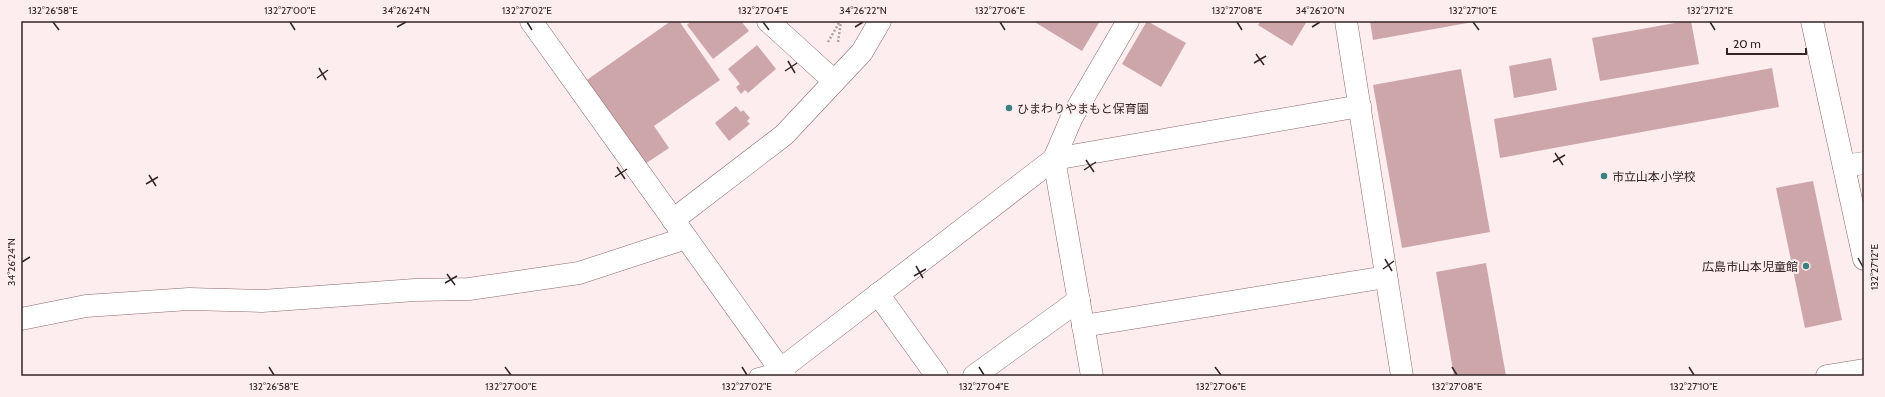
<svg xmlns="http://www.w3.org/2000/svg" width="1885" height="397" font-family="Cabin,'Noto Sans JP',sans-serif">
	<rect width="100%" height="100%" fill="#fdedee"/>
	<g fill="#cda6aa">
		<polygon points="671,21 679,21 720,80 654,126 669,148 642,166 584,82"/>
		<polygon points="691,21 741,21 749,31 713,59 687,25"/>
		<polygon points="1033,21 1100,21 1082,51"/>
		<polygon points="1147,21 1186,43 1161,87 1122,64"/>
		<polygon points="1261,21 1307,21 1292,46 1258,25"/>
		<polygon points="1370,21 1473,21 1473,22 1373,40"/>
		<polygon points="1686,21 1691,21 1699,64 1600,81 1592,38"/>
		<polygon points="757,45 776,69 748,93 745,90 741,94 736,87 740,84 728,69"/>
		<polygon points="1551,58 1557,90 1514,98 1509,66"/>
		<polygon points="1772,68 1779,107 1500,158 1494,119"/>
		<polygon points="1461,69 1490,232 1402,248 1373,85"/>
		<polygon points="736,106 741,112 743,110 750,118 747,121 750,124 729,141 715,123"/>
		<polygon points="1813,181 1842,320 1805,328 1776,188"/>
		<polygon points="1486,263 1506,376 1454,376 1436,272"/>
	</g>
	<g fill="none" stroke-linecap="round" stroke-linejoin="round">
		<defs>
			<polyline id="lane" points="757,376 781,369"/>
			<g id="street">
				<polyline points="531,21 785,376"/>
				<polyline points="768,21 834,81"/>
				<polyline points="1346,21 1402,376"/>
				<polyline points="1812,21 1864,259"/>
				<polyline points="1844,166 1864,163"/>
				<polyline points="673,220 784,135 862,52 880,21"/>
				<polyline points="878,294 937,376"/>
				<polyline points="21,319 86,306 189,299 262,301 415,290 469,289 579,273 686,238"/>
				<polyline points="1083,326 1386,277"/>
				<polyline points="781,369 1054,159 1360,106"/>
				<polyline points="974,376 1079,300"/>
				<polyline points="1092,376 1054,159 1072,117 1128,21"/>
			</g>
			<polyline id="secondary" points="1827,376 1864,370"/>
		</defs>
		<use href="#lane" stroke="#8c696c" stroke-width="16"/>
		<use href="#street" stroke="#8c696c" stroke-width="23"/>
		<use href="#secondary" stroke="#8c696c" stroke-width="23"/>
		<g stroke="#ae9fa0" stroke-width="2.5" stroke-dasharray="2 2" stroke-linecap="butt">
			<polyline points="828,42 840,21"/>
			<polyline points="838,42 841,21"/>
		</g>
		<use href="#lane" stroke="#fff" stroke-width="15"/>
		<use href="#street" stroke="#fff" stroke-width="22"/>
		<use href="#secondary" stroke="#fff" stroke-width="22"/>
	</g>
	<path fill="none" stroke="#332526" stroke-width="1.5" d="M 53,22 L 59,30M 290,22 L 295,30M 527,22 L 532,30M 763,22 L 769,30M 1000,22 L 1005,30M 1237,22 L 1242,30M 1473,22 L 1479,30M 1710,22 L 1715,30M 397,27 L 406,22M 855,27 L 863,22M 1312,27 L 1320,22M 1256,54 L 1264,65M 788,61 L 795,73M 1254,63 L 1266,56M 319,68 L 326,80M 785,71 L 797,63M 317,78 L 328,70M 1555,153 L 1563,165M 1086,160 L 1094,172M 1553,162 L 1565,155M 617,167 L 625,179M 1084,170 L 1096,162M 149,175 L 156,186M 615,177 L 627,169M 146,184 L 158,177M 1858,258 L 1863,267M 1385,259 L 1392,271M 22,262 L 30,257M 916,266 L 923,278M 1383,269 L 1394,261M 447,274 L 455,285M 914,276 L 926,269M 445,283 L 457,276M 269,367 L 274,375M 505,367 L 511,375M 742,367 L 747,375M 979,367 L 984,375M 1215,367 L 1221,375M 1452,367 L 1457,375M 1689,367 L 1694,375"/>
	<g fill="#398280" stroke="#fdedee" stroke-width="1.5">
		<circle cx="1009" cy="108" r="4"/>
		<circle cx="1604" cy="176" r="4"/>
		<circle cx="1806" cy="266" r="4"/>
	</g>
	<g text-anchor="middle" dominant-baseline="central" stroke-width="4" stroke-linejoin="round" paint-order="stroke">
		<g font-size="12" fill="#332526" stroke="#fdedee" text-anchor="start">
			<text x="1017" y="108">ひまわりやまもと保育園</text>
			<text x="1612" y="176">市立山本小学校</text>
			<text x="1798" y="266" text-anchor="end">広島市山本児童館</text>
		</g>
	</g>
	<rect width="1885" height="397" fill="none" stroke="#fdedee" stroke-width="44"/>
	<path d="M1727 48v6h79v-6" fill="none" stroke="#332526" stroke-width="2"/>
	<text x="1733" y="48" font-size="12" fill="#332526" stroke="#fdedee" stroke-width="3" paint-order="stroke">20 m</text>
	<rect x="22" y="22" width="1841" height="353" fill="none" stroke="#332526" stroke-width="1.5"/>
	<g font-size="10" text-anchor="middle" fill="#332526">
		<text x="53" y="14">132°26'58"E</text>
		<text x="290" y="14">132°27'00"E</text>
		<text x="406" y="14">34°26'24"N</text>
		<text x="527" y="14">132°27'02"E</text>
		<text x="763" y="14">132°27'04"E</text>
		<text x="863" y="14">34°26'22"N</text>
		<text x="1000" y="14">132°27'06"E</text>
		<text x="1237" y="14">132°27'08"E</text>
		<text x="1320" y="14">34°26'20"N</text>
		<text x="1473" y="14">132°27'10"E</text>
		<text x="1710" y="14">132°27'12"E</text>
		<text transform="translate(11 262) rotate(-90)" y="4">34°26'24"N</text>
		<text transform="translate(1874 267) rotate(-90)" y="4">132°27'12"E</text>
		<text x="274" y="390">132°26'58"E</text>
		<text x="511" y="390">132°27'00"E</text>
		<text x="747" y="390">132°27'02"E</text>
		<text x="984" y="390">132°27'04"E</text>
		<text x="1221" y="390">132°27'06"E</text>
		<text x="1457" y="390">132°27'08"E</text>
		<text x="1694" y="390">132°27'10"E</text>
	</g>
</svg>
